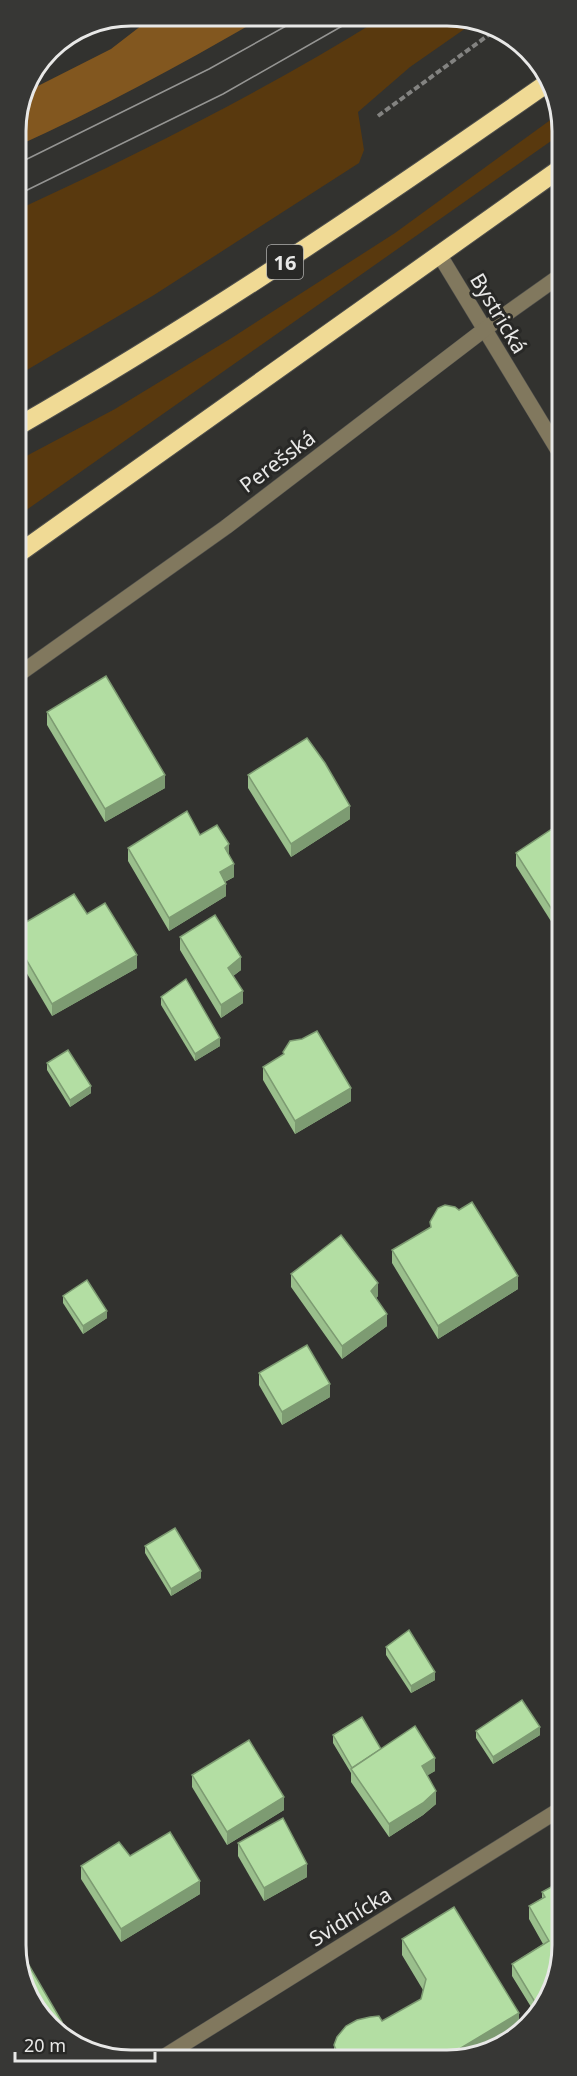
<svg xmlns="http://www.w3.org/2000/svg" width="577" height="2076" font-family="'Noto Sans',sans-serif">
	<rect width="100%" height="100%" fill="#32322f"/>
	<g fill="#59390e">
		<path d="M 383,17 L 469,17 L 476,21 L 410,67 L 358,112 L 364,150 L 359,163 L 154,295 L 15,377 L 15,211 C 141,153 266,90 383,17 Z"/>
		<polygon points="560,113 561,134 15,518 15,462 115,409 230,339 395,233"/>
	</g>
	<path fill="#82571f" d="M 155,15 L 265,16 C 184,63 101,108 15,147 L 15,123 L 30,90 L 111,49 Z"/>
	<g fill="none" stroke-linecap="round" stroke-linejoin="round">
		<defs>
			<g id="minor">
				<polyline points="439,254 561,455"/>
				<polyline points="15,677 226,527 485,329 561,275"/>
				<polyline points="160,2059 562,1808"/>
			</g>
			<g id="highway">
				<path d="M 15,428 C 198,323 373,205 546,84"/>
				<polyline points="15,556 561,168"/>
			</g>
		</defs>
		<use href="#minor" stroke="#4f4f4c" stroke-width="16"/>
		<use href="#highway" stroke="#4f4f4c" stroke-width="20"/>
		<polyline stroke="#838381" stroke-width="4" stroke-dasharray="6 3" stroke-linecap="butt" points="378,116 494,31"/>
		<use href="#minor" stroke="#81785e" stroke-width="15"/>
		<use href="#highway" stroke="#f0da95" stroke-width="18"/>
		<g stroke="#959593" stroke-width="1.5">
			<polyline points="15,165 209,69 304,16"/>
			<polyline points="15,196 223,94 358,17"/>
		</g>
	</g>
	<g fill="#9abf8c">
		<polygon points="47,712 165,788 105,822 47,725"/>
		<polygon points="248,775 350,819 291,857 248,788"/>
		<polygon points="561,823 561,937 516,866 516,853"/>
		<polygon points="200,835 229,854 234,877 225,882 226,896 169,931 128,861 128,848"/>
		<polygon points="87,914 137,968 52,1016 16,955 16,928"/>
		<polygon points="180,937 241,970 233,976 243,1003 221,1018 180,950"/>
		<polygon points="161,997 220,1046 195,1061 161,1005"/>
		<polygon points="283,1052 351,1101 295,1134 263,1080 263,1067 283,1055"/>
		<polygon points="47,1063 91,1093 70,1107 47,1070"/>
		<polygon points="430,1222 518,1289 438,1339 392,1263 392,1250 430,1228"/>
		<polygon points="561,1247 561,1268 558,1262 558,1249"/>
		<polygon points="291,1274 378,1296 376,1298 387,1326 342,1359 291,1287"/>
		<polygon points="63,1296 107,1318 83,1334 63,1303"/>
		<polygon points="259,1373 330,1397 282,1425 259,1385"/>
		<polygon points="145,1546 201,1578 171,1596 145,1553"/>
		<polygon points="386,1647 435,1680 411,1693 386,1655"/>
		<polygon points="476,1731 540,1735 493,1764 476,1738"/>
		<polygon points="333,1735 381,1749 435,1771 427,1775 436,1804 423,1815 389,1837 351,1782 351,1773 333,1743"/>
		<polygon points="192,1775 284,1810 227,1845 192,1787"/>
		<polygon points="238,1843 307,1877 264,1901 238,1856"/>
		<polygon points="130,1856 200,1894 121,1942 81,1879 81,1866"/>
		<polygon points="562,1881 562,1953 536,2015 512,1976 512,1964 543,1944 529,1919 529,1906 542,1898 542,1892"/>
		<polygon points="402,1939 519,2029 462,2060 334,2060 334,2045 382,2021 421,1999 423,1990 402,1955"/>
	</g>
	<g fill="#7d9b72">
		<polygon points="165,775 165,788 105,822 105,809"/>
		<polygon points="350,806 350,819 291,857 291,844"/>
		<polygon points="229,844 229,857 225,848"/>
		<polygon points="234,864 234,877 220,884 220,872"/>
		<polygon points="226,884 226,896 169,931 169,918"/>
		<polygon points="137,955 137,968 52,1016 52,1004"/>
		<polygon points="241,957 241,970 228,980 228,968"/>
		<polygon points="243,991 243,1003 221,1018 221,1005"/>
		<polygon points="220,1038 220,1046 195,1061 195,1054"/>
		<polygon points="91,1086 91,1093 70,1107 70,1100"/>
		<polygon points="351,1088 351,1101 295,1134 295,1121"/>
		<polygon points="518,1276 518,1289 438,1339 438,1326"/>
		<polygon points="378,1283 378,1296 371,1304 371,1291"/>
		<polygon points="107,1311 107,1318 83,1334 83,1326"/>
		<polygon points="387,1314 387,1326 342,1359 342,1346"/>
		<polygon points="330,1384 330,1397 282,1425 282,1412"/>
		<polygon points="201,1571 201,1578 171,1596 171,1589"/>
		<polygon points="435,1672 435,1680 411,1693 411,1686"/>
		<polygon points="540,1727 540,1735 493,1764 493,1757"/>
		<polygon points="435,1758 435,1771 422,1779 422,1766"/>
		<polygon points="436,1791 436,1804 423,1815 389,1837 389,1824"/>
		<polygon points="284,1797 284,1810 227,1845 227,1832"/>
		<polygon points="307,1864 307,1877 264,1901 264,1888"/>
		<polygon points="200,1881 200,1894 121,1942 121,1929"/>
		<polygon points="23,1938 23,1951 16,1954 16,1942"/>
		<polygon points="519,2013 519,2029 512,2033 462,2060 441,2060"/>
		<polygon points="62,2022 62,2032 53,2027"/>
	</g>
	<g fill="#b3dea3" stroke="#7d9b72" stroke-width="1.5">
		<polygon points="106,676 165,775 105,809 47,712"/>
		<polygon points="307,738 325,763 350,806 291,844 248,775"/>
		<polygon points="187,811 200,835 217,825 229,844 225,848 234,864 220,872 226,884 169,918 128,848"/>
		<polygon points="561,823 561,924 516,853"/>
		<polygon points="74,894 87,914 105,903 137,955 52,1004 16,942 16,928"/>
		<polygon points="215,915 241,957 228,968 243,991 221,1005 180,937"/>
		<polygon points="186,979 220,1038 195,1054 161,997"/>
		<polygon points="317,1031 351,1088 295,1121 263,1067 284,1054 283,1052 290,1041 302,1039"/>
		<polygon points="68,1050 91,1086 70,1100 47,1063"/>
		<polygon points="472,1202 518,1276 438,1326 392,1250 431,1227 430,1222 438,1208 445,1205 455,1207 459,1210"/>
		<polygon points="341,1235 378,1283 371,1291 387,1314 342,1346 291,1274"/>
		<polygon points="561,1247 561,1256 558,1249"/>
		<polygon points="87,1280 107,1311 83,1326 63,1296"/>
		<polygon points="307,1345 330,1384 282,1412 259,1373"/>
		<polygon points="175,1528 201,1571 171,1589 145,1546"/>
		<polygon points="409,1630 435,1672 411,1686 386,1647"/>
		<polygon points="522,1700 540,1727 493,1757 476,1731"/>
		<polygon points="362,1717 381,1749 352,1768 333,1735"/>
		<polygon points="415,1726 435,1758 422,1766 436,1791 423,1803 389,1824 351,1769"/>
		<polygon points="249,1740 284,1797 227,1832 192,1775"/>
		<polygon points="283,1818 307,1864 264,1888 238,1843"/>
		<polygon points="170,1832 200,1881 121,1929 81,1866 119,1842 130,1856"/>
		<polygon points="562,1881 562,1953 540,2006 538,2007 512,1964 549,1941 529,1906 545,1897 542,1892"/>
		<polygon points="454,1907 519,2013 441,2060 339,2060 334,2051 336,2050 334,2045 337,2037 346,2026 357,2020 370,2017 379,2016 382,2021 421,1999 426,1979 402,1939"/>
		<polygon points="16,1926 23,1938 16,1942"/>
		<polygon points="16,1943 62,2022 53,2027 44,2022 16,1961"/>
	</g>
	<g text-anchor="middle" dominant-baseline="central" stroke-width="6" stroke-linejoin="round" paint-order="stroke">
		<rect fill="#282826" stroke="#aeaead" stroke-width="1.5" x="267" y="245" width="36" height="34" rx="4.5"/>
		<g font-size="20" font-weight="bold" fill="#e8e8e7">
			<text x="285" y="262">16</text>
		</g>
		<g font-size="21" fill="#e8e8e7" stroke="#282826">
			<text transform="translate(499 313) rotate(59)">Bystrická</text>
			<text transform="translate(277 461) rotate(-37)">Perešská</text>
			<text transform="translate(350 1916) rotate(-32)">Svidnícka</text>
		</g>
	</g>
	<path d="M0 0H577V2076H0ZM131 26H447A105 105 0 0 1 552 131V1945A105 105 0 0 1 447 2050H131A105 105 0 0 1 26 1945V131A105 105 0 0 1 131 26Z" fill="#373735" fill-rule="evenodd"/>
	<path fill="none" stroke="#e8e8e7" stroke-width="3" d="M131 26H447A105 105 0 0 1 552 131V1945A105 105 0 0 1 447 2050H131A105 105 0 0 1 26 1945V131A105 105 0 0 1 131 26Z"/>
	<path d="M15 2052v9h140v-9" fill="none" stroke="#e8e8e7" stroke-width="3"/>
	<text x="24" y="2052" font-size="18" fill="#e8e8e7" stroke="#282826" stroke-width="4.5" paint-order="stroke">20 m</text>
</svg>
